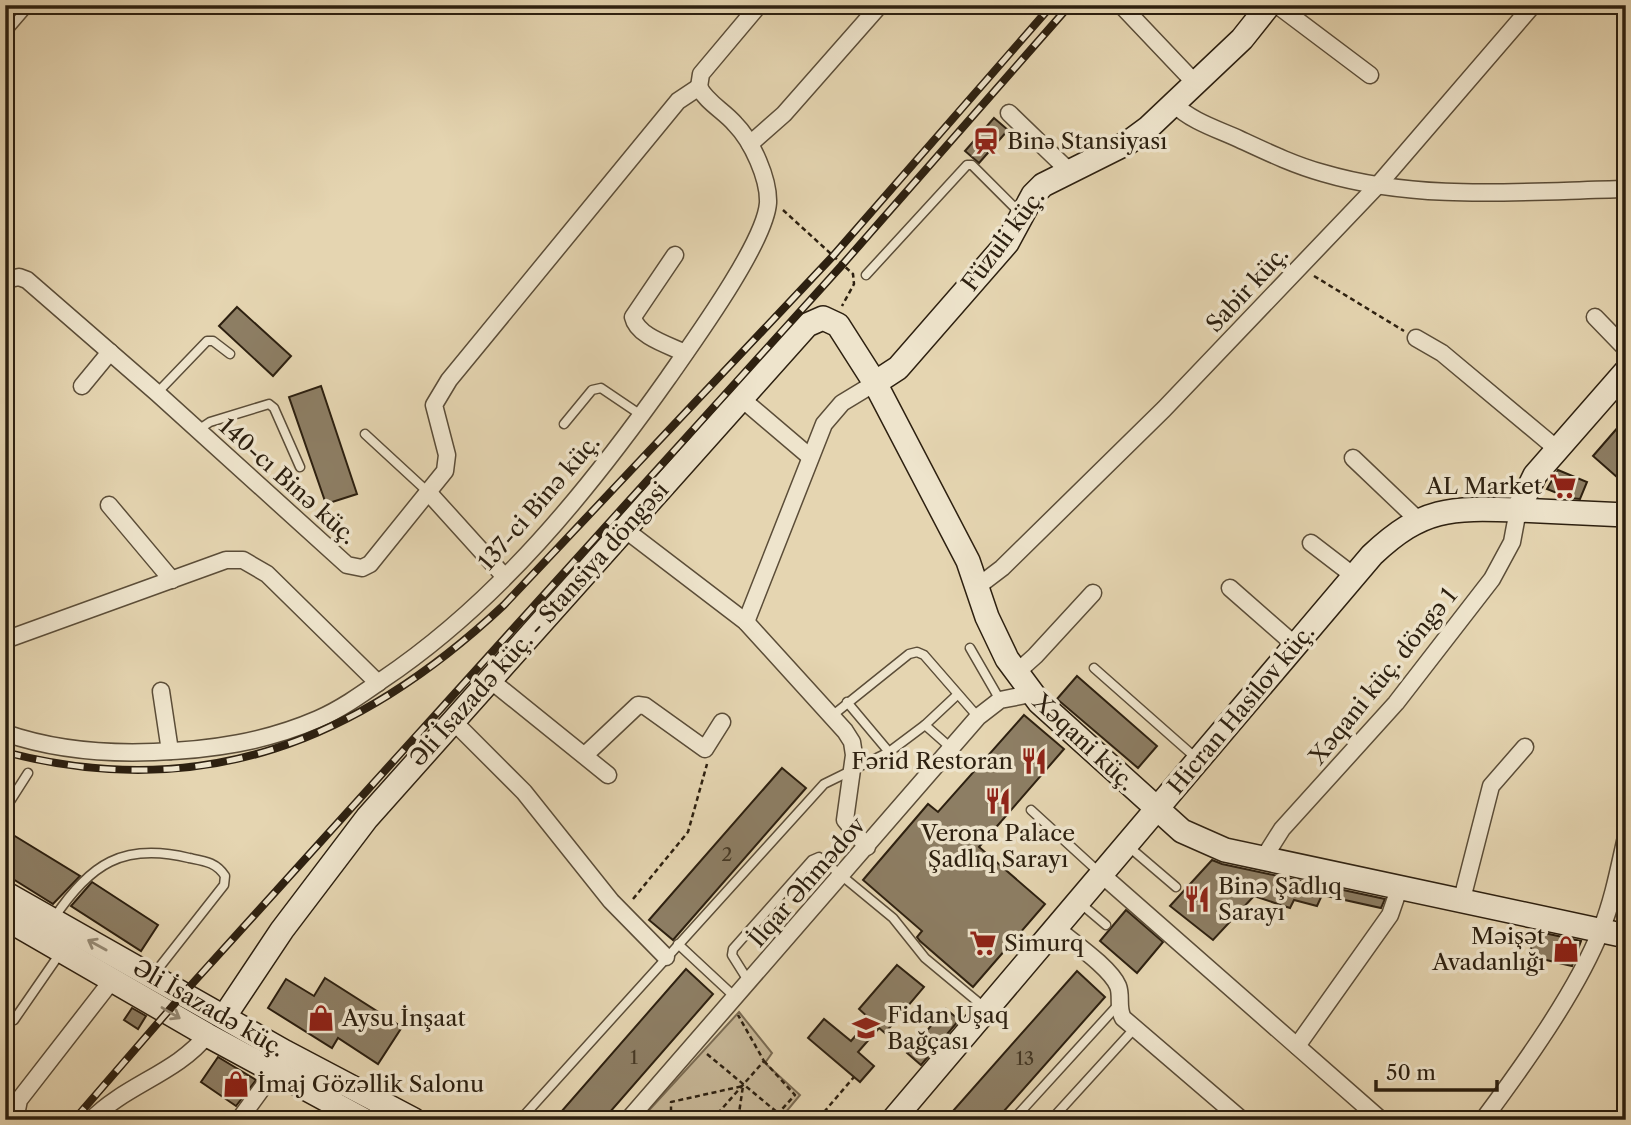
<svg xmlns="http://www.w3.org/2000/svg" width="1631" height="1125" font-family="'Libre Caslon Text',serif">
	<rect width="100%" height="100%" fill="#e5d5b1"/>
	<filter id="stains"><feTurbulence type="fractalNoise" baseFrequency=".00286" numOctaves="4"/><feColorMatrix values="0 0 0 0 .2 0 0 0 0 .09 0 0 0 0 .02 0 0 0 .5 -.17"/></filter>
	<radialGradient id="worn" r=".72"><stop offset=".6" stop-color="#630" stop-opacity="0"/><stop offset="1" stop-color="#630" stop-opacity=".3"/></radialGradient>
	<polygon fill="#c6b696" stroke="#7a6b53" stroke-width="2" points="739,1012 772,1053 765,1063 800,1095 785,1113 790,1120 640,1120"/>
	<g fill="#8d7e64" stroke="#2d2010" stroke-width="2">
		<polygon points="994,118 1008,130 979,163 965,151"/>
		<polygon points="237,307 291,356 273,376 219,326"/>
		<polygon points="321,386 357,494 326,504 289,397"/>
		<polygon points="1626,418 1626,485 1593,456"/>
		<polygon points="1558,470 1587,482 1580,499 1569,498 1547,489"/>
		<polygon points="1077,676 1157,746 1138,768 1057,699"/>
		<polygon points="1024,715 1064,749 979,847 1045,904 973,987 920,941 917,937 922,931 863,880 928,804 938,812"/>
		<polygon points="782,768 806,788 673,940 649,920"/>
		<polygon points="5,830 80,876 53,904 5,874"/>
		<polygon points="1212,860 1222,864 1385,899 1381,908 1322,895 1317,906 1294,900 1290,908 1254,896 1213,940 1170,906"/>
		<polygon points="92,882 158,925 141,951 71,906"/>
		<polygon points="1126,910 1163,942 1137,973 1100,941"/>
		<polygon points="1535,931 1581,941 1572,966 1529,956"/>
		<polygon points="897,965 924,987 885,1033 879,1028 858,1052 874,1066 860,1082 808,1038 824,1019 851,1041 870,1019 859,1009"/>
		<polygon points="686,969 713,994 603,1120 554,1120"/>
		<polygon points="1077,971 1105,997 996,1120 945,1120"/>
		<polygon points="325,978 402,1027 378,1064 338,1038 332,1048 268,1008 286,979 314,996"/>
		<polygon points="132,1008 146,1016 138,1029 124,1020"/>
		<polygon points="946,1009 959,1020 921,1065 907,1053"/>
		<polygon points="218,1057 256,1080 236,1106 201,1082"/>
	</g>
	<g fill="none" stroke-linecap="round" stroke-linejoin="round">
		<defs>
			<g id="lane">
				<polyline points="5,34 30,5"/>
				<polyline points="866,275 967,165 972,165 1020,213"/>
				<polyline points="157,393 207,341 213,341 230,354"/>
				<polyline points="564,424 592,390 601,388 641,415"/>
				<polyline points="198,430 210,422 269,404 274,408 300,467"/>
				<polyline points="365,434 429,493"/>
				<polyline points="970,648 1000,700"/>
				<polyline points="1094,668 1196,758"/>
				<polyline points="847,702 889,752"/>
				<polyline points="833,715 909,654 917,652 924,655 978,717"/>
				<polyline points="925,725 951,748"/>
				<polyline points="5,809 28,773"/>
				<polyline points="1031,810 1101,874"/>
				<polyline points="1128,846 1176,887"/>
				<polyline points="1080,903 1106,925"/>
				<path d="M 54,918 C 90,864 123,842 189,858 C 204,861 216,862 225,876 L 224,885 L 154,974"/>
				<polyline points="678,944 736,998"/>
				<polyline points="749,982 732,955 733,949 812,860 819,857 893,918 925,958 984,1007"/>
				<polyline points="14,1020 61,952"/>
				<polyline points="1624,1071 1626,1067"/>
				<polyline points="520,1120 824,784 889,752 925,725 957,695"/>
				<polyline points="802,1120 808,1117 816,1120"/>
				<polyline points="1013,1120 1117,1006"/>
				<polyline points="1051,1120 1134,1029"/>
			</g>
			<g id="street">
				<polyline points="1121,5 1196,84"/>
				<polyline points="1277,5 1370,75"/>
				<polyline points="699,87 701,74 759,5"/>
				<path d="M 1174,104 C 1191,121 1217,129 1239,139 C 1267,152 1294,165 1323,173 C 1421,202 1525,191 1626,189"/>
				<polyline points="1009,113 1068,170"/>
				<polyline points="750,144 784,114 880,5"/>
				<path d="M 675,255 L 633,317 C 637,336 668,345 685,353"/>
				<polyline points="5,280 19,277 27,280 157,393 347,565 362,568 370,564 445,471 447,455 434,405 449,380 678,101 699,87"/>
				<polyline points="1595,317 1626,349"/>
				<polyline points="1416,338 1442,353 1557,449"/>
				<polyline points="82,386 110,352"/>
				<polyline points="742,399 809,456"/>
				<polyline points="1353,458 1417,519"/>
				<polyline points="429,493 504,576"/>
				<polyline points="109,505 172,580"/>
				<polyline points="623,528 746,622 845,731 852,742 854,755 845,820 867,847"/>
				<polyline points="1311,543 1354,576"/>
				<polyline points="977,587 1002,568 1164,409 1378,185 1533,5"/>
				<polyline points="1230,588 1295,645"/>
				<polyline points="746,622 824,424 842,403 875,383"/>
				<polyline points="5,640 226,560 243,560 267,574 378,683"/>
				<polyline points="1016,673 1035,656 1093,593"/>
				<polyline points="489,679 608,775"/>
				<polyline points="161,691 170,751"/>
				<polyline points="452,720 524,792 611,901 666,957"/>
				<path d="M 5,733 C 54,750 103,754 154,752 C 211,750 265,742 318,719 C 341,709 362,694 382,680 C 498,602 588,491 668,378 C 693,342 765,243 768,203 C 769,179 752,141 735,124 C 724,111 706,102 699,87"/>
				<polyline points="585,755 638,705 645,706 705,749 722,722"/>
				<polyline points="1263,859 1282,829 1396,703 1492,579 1512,542 1518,510"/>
				<polyline points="1101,874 1381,1120"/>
				<polyline points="1462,899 1491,786 1525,747"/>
				<path d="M 1056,928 C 1071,941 1110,967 1118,986 C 1122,996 1117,1007 1123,1018 L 1242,1120"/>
				<polyline points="1297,1046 1390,915 1400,886"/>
				<polyline points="15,1120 19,1100 113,979"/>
				<path d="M 91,1120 C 125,1085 177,1073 207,1035"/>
				<polyline points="239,1120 274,1072"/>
				<polyline points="628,1120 978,717 1000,700 1031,694"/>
				<path d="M 1483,1120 C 1523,1066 1577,991 1601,930 C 1613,900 1619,868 1626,837"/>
			</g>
			<g id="secondary">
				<polyline points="875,383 898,368 1007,243 1033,195 1043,185 1129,142 1148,128 1242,39 1269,5"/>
				<polyline points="1518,510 1626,515"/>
				<polyline points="5,893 285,1052 414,1120"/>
				<polyline points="5,918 207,1035 364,1120"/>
				<polyline points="224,1017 282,930 367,818 807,325 823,318 838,325 875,383 968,561 987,617 1007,659 1039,702 1182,831 1225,850 1626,936"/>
				<path d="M 893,1120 L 1372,555 C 1423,507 1450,508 1518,510 L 1535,475 L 1626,371"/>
			</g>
		</defs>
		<use href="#lane" stroke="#5b4d38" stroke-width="11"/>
		<use href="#street" stroke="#5b4d38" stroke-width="19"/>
		<use href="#secondary" stroke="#2d2010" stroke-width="26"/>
		<g stroke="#2d2010" stroke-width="2.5" stroke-dasharray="5 3.5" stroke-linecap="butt">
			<polyline points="783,210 853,274 854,284 842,306"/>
			<polyline points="1314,276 1404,331"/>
			<polyline points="633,899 688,832 707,764"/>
			<polyline points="707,1054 778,1113"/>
			<polyline points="764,1061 795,1095 772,1120"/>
			<polyline points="824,1112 854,1077"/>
			<polyline points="671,1120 671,1102 743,1086 738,1120"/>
			<polyline points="712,1120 764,1061 738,1015"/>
		</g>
		<use href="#lane" stroke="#eee4cc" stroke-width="8"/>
		<use href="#street" stroke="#eee4cc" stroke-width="16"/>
		<use href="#secondary" stroke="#eee4cc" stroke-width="23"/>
		<defs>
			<g id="rail">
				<path d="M 5,752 C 203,804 360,740 504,605 L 833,256 L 1052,5"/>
				<polyline points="74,1120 183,994 843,264 1070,5"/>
			</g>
		</defs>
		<use href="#rail" stroke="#2d2010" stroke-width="8"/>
		<use href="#rail" stroke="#eee4cc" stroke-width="5" stroke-dasharray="16" stroke-linecap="butt"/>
	</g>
	<defs><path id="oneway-shaft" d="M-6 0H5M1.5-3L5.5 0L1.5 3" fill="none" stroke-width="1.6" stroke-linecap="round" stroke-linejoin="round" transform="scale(1.75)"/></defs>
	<g stroke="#978c77">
		<use href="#oneway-shaft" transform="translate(97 945) rotate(-151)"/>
		<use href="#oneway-shaft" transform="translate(171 1013) rotate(31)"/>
	</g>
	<defs>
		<symbol id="station-bare" viewBox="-9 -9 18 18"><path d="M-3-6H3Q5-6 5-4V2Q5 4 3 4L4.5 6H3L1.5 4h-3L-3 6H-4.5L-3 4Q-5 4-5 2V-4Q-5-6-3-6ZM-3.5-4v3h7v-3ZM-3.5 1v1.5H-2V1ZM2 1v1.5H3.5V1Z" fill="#8f2418" stroke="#eee4cc" stroke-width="2.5" paint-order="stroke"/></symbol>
		<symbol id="supermarket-bare" viewBox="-9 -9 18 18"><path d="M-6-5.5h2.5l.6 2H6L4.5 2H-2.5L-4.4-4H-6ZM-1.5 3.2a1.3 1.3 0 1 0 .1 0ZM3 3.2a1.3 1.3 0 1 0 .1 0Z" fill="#8f2418" stroke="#eee4cc" stroke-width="2.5" paint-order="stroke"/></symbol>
		<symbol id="restaurant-bare" viewBox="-9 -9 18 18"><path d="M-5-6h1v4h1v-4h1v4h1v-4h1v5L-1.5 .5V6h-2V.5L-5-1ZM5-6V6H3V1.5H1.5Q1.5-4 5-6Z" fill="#8f2418" stroke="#eee4cc" stroke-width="2.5" paint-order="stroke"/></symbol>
		<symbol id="shop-bare" viewBox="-9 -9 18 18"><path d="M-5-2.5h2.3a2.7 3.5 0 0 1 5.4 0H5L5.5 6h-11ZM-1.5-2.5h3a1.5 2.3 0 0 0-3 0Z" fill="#8f2418" stroke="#eee4cc" stroke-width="2.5" paint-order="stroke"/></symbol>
		<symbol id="school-bare" viewBox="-9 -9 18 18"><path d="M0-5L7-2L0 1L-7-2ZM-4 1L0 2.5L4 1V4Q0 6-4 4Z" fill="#8f2418" stroke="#eee4cc" stroke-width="2.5" paint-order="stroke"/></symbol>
	</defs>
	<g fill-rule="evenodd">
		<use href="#station-bare" x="967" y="122" width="38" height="38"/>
		<use href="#supermarket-bare" x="1544" y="467" width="38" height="38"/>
		<use href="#restaurant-bare" x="1015" y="742" width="38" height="38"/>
		<use href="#restaurant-bare" x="979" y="782" width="38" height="38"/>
		<use href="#restaurant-bare" x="1178" y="880" width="38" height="38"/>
		<use href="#supermarket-bare" x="964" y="924" width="38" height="38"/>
		<use href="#shop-bare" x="1547" y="930" width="38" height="38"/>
		<use href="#shop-bare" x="302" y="999" width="38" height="38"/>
		<use href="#school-bare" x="847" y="1009" width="38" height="38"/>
		<use href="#shop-bare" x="217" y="1065" width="38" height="38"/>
	</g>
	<g text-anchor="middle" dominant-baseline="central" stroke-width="7" stroke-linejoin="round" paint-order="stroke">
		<g font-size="19" fill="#453825">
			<text x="727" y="854">2</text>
			<text x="634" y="1057">1</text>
			<text x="1025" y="1058">13</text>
		</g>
		<g font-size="23" fill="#2d2010" stroke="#eee4cc" text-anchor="start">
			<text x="1007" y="141">Binǝ Stansiyası</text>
			<text x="1542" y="486" text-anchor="end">AL Market</text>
			<text x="1013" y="761" text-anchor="end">Fərid Restoran</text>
			<text x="998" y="833" text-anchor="middle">Verona Palace<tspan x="998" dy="26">Şadlıq Sarayı</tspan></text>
			<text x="1218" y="886">Binə Şadlıq<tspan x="1218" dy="26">Sarayı</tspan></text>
			<text x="1545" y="936" text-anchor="end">Məişət<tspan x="1545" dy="26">Avadanlığı</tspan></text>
			<text x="1004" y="943">Simurq</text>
			<text x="887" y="1015">Fidan Uşaq<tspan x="887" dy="26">Bağçası</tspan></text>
			<text x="342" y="1018">Aysu İnşaat</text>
			<text x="257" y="1084">İmaj Gözəllik Salonu</text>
		</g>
		<g font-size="23" fill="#2d2010" stroke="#eee4cc">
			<text transform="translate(1003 240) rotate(-53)">Füzuli küç.</text>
			<text transform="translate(1247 289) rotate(-47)">Sabir küç.</text>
			<text transform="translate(288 481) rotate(42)">140-cı Binə küç.</text>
			<text transform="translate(539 502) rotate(-49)">137-ci Binə küç.</text>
			<text transform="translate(539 624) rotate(-48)">Əli İsazadə küç. - Stansiya döngəsi</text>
			<text transform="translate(1383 676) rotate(-51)">Xəqani küç. döngə 1</text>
			<text transform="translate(1241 709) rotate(-50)">Hicran Hasilov küç.</text>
			<text transform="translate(1084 742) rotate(43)">Xəqani küç.</text>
			<text transform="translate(807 882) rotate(-49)">İlqar Əhmədov</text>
			<text transform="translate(209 1008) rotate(30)">Əli İsazadə küç.</text>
		</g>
	</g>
	<rect width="1631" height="1125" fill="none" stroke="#e5d5b1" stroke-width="28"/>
	<rect x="7" y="7" width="1617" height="1111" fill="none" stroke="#2d2010" stroke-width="3.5"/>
	<rect x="14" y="14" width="1603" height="1097" fill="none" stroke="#2d2010" stroke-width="2"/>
	<path d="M1376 1080v10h121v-10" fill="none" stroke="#2d2010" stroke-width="3.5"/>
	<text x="1386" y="1080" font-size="21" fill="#2d2010" stroke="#eee4cc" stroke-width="5" paint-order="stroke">50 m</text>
	<rect width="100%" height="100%" filter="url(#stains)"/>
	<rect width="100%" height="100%" fill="url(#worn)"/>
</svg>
